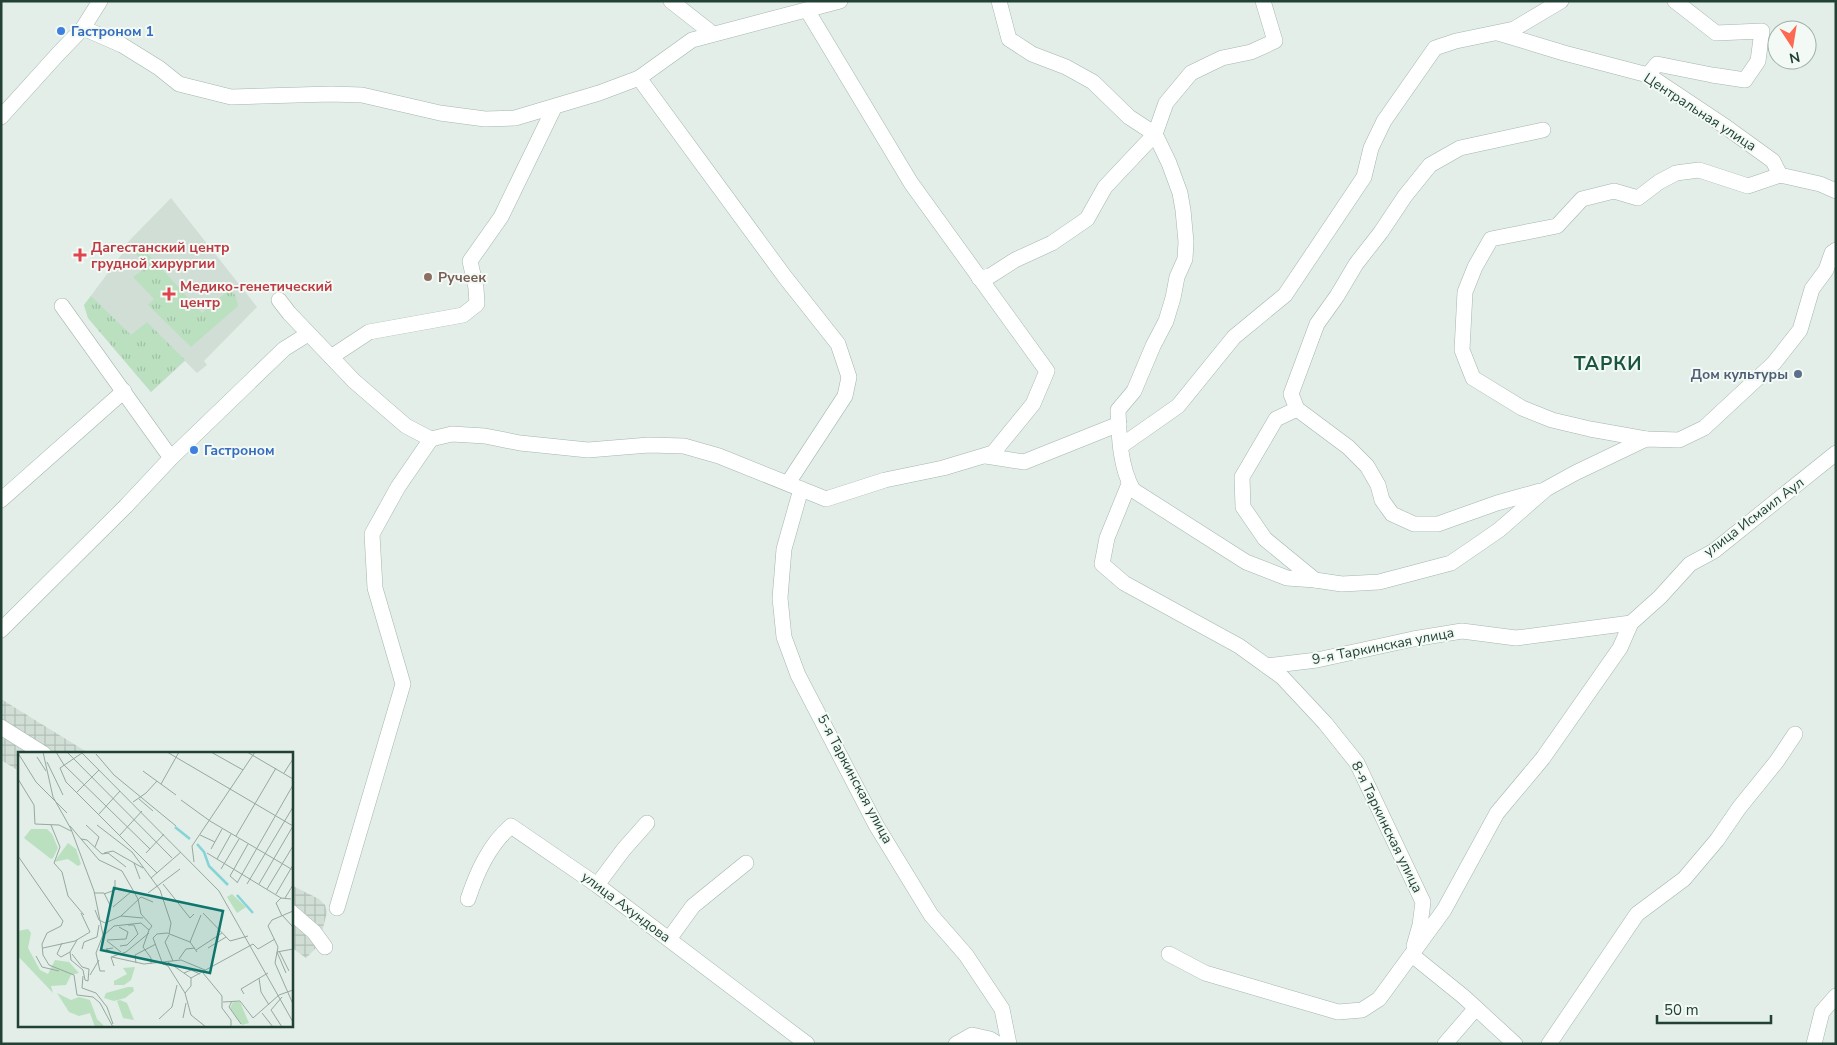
<svg xmlns="http://www.w3.org/2000/svg" width="1837" height="1045" font-family="'Nunito Sans',sans-serif">
	<defs>
		<pattern id="industrial-grid" width="8" height="8" patternUnits="userSpaceOnUse" patternTransform="scale(1.25)"><rect width="8" height="8" fill="#d0ded6"/><path d="M0 4h8M4 0v8" fill="none" stroke="#b2c0b8"/></pattern>
		<pattern id="grass-tufts" width="24" height="20" patternUnits="userSpaceOnUse" patternTransform="scale(1.25)"><rect width="24" height="20" fill="#bae0c0"/><path d="M3 7l-1-3M5 7V3M7 7l1-3M15 17l-1-3M17 17v-4M19 17l1-3" fill="none" stroke="#a0c1a6"/></pattern>
	</defs>
	<rect width="100%" height="100%" fill="#e2eee7"/>
	<polygon fill="#d0ded6" points="171,198 257,307 204,361 207,365 197,373 185,361 151,392 88,318 84,305 128,246 126,244"/>
	<g fill="url(#industrial-grid)">
		<polygon points="1,699 90,754 19,754 19,771 1,760"/>
		<polygon points="291,885 319,899 325,905 327,912 323,928 315,949 306,958 291,947"/>
	</g>
	<g fill="url(#grass-tufts)">
		<polygon points="139,244 202,313 231,288 236,297 238,306 191,347 148,305 154,299 133,277 147,267 134,252"/>
		<polygon points="91,296 131,335 147,322 185,360 151,392 88,318 84,305"/>
	</g>
	<g fill="none" stroke-linecap="round" stroke-linejoin="round">
		<defs>
			<g id="minor">
				<polyline points="671,1 713,34"/>
				<path d="M 999,1 L 1009,39 L 1032,54 L 1066,67 L 1093,82 L 1129,117 L 1155,134 L 1169,163 L 1180,193 L 1183,210 L 1186,242 L 1185,259 L 1177,277 L 1173,298 L 1166,321 L 1153,346 L 1134,391 L 1118,410 C 1119,437 1120,467 1133,490 L 1246,562 L 1287,578 L 1315,580 L 1342,584 L 1379,582 L 1451,563 L 1499,530 L 1546,489 L 1575,473 L 1646,439 L 1679,440 L 1704,428 L 1774,363 L 1800,330 L 1812,289 L 1826,270 L 1832,253 L 1836,250"/>
				<polyline points="83,28 122,45 159,68 179,84 231,97 331,94 362,95 440,113 485,119 515,118 599,93 639,78 692,40 840,1"/>
				<polyline points="1498,33 1564,53 1648,75 1726,127 1773,161 1780,175 1820,184 1836,191"/>
				<polyline points="1648,75 1657,64 1712,75 1745,80 1758,61 1762,31 1716,33 1675,1"/>
				<polyline points="639,78 785,277 838,344 849,377 845,396 788,483"/>
				<polyline points="1,117 58,54 83,28 100,1"/>
				<polyline points="979,278 990,276 1015,260 1052,243 1087,219 1105,187 1155,134 1166,103 1191,73 1222,58 1251,52 1275,41 1263,1"/>
				<polyline points="279,300 289,313 354,381 406,426 431,439 452,434 485,436 520,443 588,450 649,445 684,446 719,456 826,499 885,480 943,468 993,453 1033,404 1047,371 911,183 807,10"/>
				<polyline points="62,306 171,458"/>
				<polyline points="331,357 369,332 463,315 477,304 476,288 470,261 501,217 554,108"/>
				<polyline points="1297,409 1276,419 1242,477 1243,507 1265,539 1315,580"/>
				<polyline points="1646,439 1590,429 1552,420 1522,408 1473,378 1462,350 1465,292 1475,267 1491,239 1557,226 1582,199 1614,191 1638,198 1659,182 1676,173 1699,170 1748,186 1780,175"/>
				<polyline points="1121,446 1178,406 1234,337 1285,295 1364,177 1371,148 1384,121 1435,48 1456,41 1514,29 1561,1"/>
				<polyline points="986,456 1024,462 1119,424"/>
				<polyline points="1129,484 1107,538 1102,564 1124,583 1239,646 1282,677 1325,723 1357,763 1423,902 1420,925 1414,946"/>
				<polyline points="801,489 784,549 780,598 784,637 798,675 876,825 931,915 966,955 1002,1009 1009,1044"/>
				<polyline points="1540,491 1497,503 1438,524 1414,524 1392,514 1382,500 1378,485 1367,466 1348,447 1297,409 1291,394 1317,324 1337,296 1356,264 1381,232 1405,196 1430,165 1460,148 1543,130"/>
				<polyline points="1,500 124,391"/>
				<polyline points="1631,623 1660,597 1690,564 1714,551 1836,453"/>
				<polyline points="1,630 126,506 171,458 284,349 308,334"/>
				<polyline points="1,727 44,754"/>
				<polyline points="597,885 624,849 647,823"/>
				<path d="M 468,899 C 477,872 489,845 511,826 L 597,885 L 807,1044"/>
				<polyline points="337,908 403,684 375,588 372,534 398,487 431,439"/>
				<polyline points="291,912 314,932 325,947"/>
				<polyline points="669,939 693,906 746,863"/>
				<polyline points="1169,954 1205,973 1338,1012 1362,1010 1379,999 1444,910 1497,813 1543,758 1620,648 1631,623 1516,638 1462,631 1413,639 1317,660 1267,666"/>
				<polyline points="1412,955 1464,997 1515,1044"/>
				<polyline points="956,1044 972,1035 990,1039 998,1044"/>
				<polyline points="1445,1044 1476,1008"/>
				<polyline points="1549,1044 1637,914 1684,879 1717,840 1739,808 1777,761 1795,734"/>
				<polyline points="1814,1044 1822,1012 1836,996"/>
			</g>
		</defs>
		<use href="#minor" stroke="#a4b7ae" stroke-width="16"/>
		<use href="#minor" stroke="#fff" stroke-width="15"/>
	</g>
	<g fill="#3f7fe0" stroke="#f3faf6" stroke-width="2">
		<circle cx="61" cy="31" r="5"/>
		<circle cx="194" cy="450" r="5"/>
	</g>
	<g fill="#e0444e" stroke="#f3faf6" stroke-width="2">
		<path d="M77.5 247.5h5v5h5v5h-5v5h-5v-5h-5v-5h5z"/>
		<path d="M166.5 286.5h5v5h5v5h-5v5h-5v-5h-5v-5h5z"/>
	</g>
	<circle fill="#8d6e63" stroke="#f3faf6" stroke-width="2" cx="428" cy="277" r="5"/>
	<circle fill="#5c6f8a" stroke="#f3faf6" stroke-width="2" cx="1798" cy="374" r="5"/>
	<g text-anchor="middle" dominant-baseline="central" stroke-width="4" stroke-linejoin="round" paint-order="stroke">
		<g font-size="14" font-weight="bold" fill="#366cbe" stroke="#f3faf6" text-anchor="start">
			<text x="71" y="31">Гастроном 1</text>
			<text x="204" y="450">Гастроном</text>
		</g>
		<g font-size="14" fill="#214134" stroke="#f3faf6">
			<text transform="translate(1700 112) rotate(33)">Центральная улица</text>
			<text transform="translate(1754 517) rotate(-37)">улица Исмаил Аул</text>
			<text transform="translate(1383 646) rotate(-11)">9-я Таркинская улица</text>
			<text transform="translate(855 779) rotate(62)">5-я Таркинская улица</text>
			<text transform="translate(1387 827) rotate(64)">8-я Таркинская улица</text>
			<text transform="translate(626 907) rotate(37)">улица Ахундова</text>
		</g>
		<g font-size="14" font-weight="bold" fill="#be3a42" stroke="#f3faf6" text-anchor="start">
			<text x="91" y="247">Дагестанский центр<tspan x="91" dy="16">грудной хирургии</tspan></text>
			<text x="180" y="286">Медико-генетический<tspan x="180" dy="16">центр</tspan></text>
		</g>
		<g font-size="14" font-weight="bold" fill="#785e54" stroke="#f3faf6" text-anchor="start">
			<text x="438" y="277">Ручеек</text>
		</g>
		<g font-size="14" font-weight="bold" fill="#4e5e75" stroke="#f3faf6" text-anchor="end">
			<text x="1788" y="374">Дом культуры</text>
		</g>
		<g font-size="19" font-weight="bold" letter-spacing="1" fill="#1b5540" stroke="#f3faf6">
			<text x="1608" y="364">ТАРКИ</text>
		</g>
	</g>
	<g transform="translate(18 752)">
		<rect width="275" height="275" fill="#e2eee7"/>
		<path d="M 10,177 L 13,181 L 10,196 L 22,218 L 30,222 L 37,208 L 51,210 L 61,221 L 53,223 L 48,233 L 33,234 L 35,241 L 0,204 L 0,179 ZM 117,215 L 113,228 L 106,233 L 96,233 L 96,229 L 109,222 L 105,216 ZM 110,235 L 115,235 L 116,239 L 107,246 L 96,249 L 86,246 L 88,241 ZM 39,241 L 53,248 L 61,245 L 72,248 L 79,267 L 87,275 L 77,275 L 72,261 L 61,264 L 51,260 Z" fill="#bae0c0"/>
		<path d="M 13,77 L 29,77 L 34,82 L 40,96 L 35,106 L 33,107 L 6,86 ZM 50,91 L 58,97 L 63,112 L 60,114 L 50,107 L 36,110 ZM 102,248 L 109,251 L 116,268 L 105,266 L 99,249 ZM 215,250 L 222,250 L 231,271 L 224,273 L 212,256 Z" fill="#bae0c0"/>
		<path d="M 214,142 L 228,155 L 219,161 L 209,145 Z" fill="#bae0c0"/>
		<path fill="none" stroke="#86d4d7" stroke-width="2.5" d="M 157,75 L 172,87M 179,92 L 186,100 L 191,114 L 210,133M 219,143 L 235,161"/>
		<path fill="none" stroke="#95a99f" stroke-width="1" d="M 25,0 L 35,45 L 53,77 L 76,139 L 85,183 L 78,201 L 82,219 L 87,219M 38,0 L 46,13 L 132,97M 49,0 L 154,106M 63,0 L 201,139 L 275,270M 149,0 L 275,74M 193,0 L 225,18M 229,0 L 275,27M 0,1 L 18,30 L 49,61M 64,1 L 42,16 L 48,30 L 139,121M 78,2 L 96,23 L 158,74M 19,5 L 28,19M 29,10 L 45,43M 125,19 L 158,43M 266,21 L 275,7M 0,27 L 16,53 L 17,72 L 41,73 L 53,79M 143,32 L 161,0M 59,40 L 81,18M 121,47 L 135,59M 163,48 L 192,69M 115,50 L 128,41 L 139,29M 81,62 L 102,39M 192,69 L 275,118M 33,73 L 42,95 L 36,111 L 44,120 L 50,144 L 66,163M 68,73 L 81,85 L 77,95M 79,73 L 114,100 L 142,138 L 153,171 L 151,182M 52,74 L 81,108 L 104,119 L 120,147 L 123,162 L 134,174 L 131,178M 102,83 L 124,59M 182,83 L 197,90M 218,84 L 258,16M 63,87 L 69,88 L 84,102 L 90,101 L 108,115M 193,97 L 204,77M 86,101 L 95,99 L 125,116M 128,101 L 146,82M 189,101 L 263,146 L 273,147M 0,104 L 45,169 L 43,174 L 29,181 L 24,192 L 25,203 L 31,213 L 56,223 L 59,243 L 75,245 L 82,251 L 95,275M 199,107 L 213,82M 176,110 L 174,94 L 237,0M 116,111 L 122,127M 203,117 L 221,87M 133,126 L 163,100M 219,130 L 212,124 L 230,92M 219,131 L 275,33M 145,132 L 172,166 L 176,162M 229,132 L 275,55M 241,132 L 275,74M 249,137 L 275,94M 76,141 L 86,141 L 92,153M 130,141 L 162,117M 86,142 L 97,138 L 97,128M 258,142 L 275,113M 263,146 L 258,151 L 264,164M 267,146 L 275,133M 95,155 L 114,139M 77,158 L 81,168 L 87,171 L 103,164M 275,159 L 254,168 L 250,174 L 260,195 L 257,211 L 275,252M 185,161 L 212,189 L 230,184M 264,163 L 275,175M 125,166 L 103,164 L 123,145 L 135,150M 151,183 L 147,190 L 155,209M 85,184 L 96,174 L 123,171 L 131,178 L 125,195 L 133,206 L 133,212M 89,188 L 108,187 L 110,180 L 101,175M 89,189 L 103,200M 172,190 L 183,163M 44,191 L 39,202 L 43,205 L 52,200M 102,194 L 109,193 L 120,182 L 116,173 L 110,173M 25,196 L 57,189 L 72,180 L 63,161M 95,196 L 88,197 L 97,202M 190,196 L 208,185M 64,197 L 66,190 L 79,185 L 81,173M 178,198 L 204,181M 261,199 L 271,219M 54,202 L 64,215 L 71,217 L 70,229 L 67,228 L 65,218 L 53,208 L 52,200 L 59,188M 18,204 L 24,215 L 41,219M 94,205 L 126,212 L 163,208 L 187,218M 161,207 L 168,197 L 177,196M 144,210 L 135,186 L 139,182 L 149,181 L 172,190 L 179,200M 150,210 L 173,226M 118,211 L 117,203 L 138,192M 143,211 L 150,214 L 167,241 L 173,263 L 188,275M 96,214 L 93,205 L 108,200 L 131,181M 166,221 L 173,218 L 182,222M 185,221 L 204,244 L 204,256 L 213,268 L 213,275M 268,221 L 259,200 L 275,197M 72,223 L 81,208M 65,224 L 64,236 L 78,241 L 89,255 L 95,272M 241,226 L 243,240 L 251,253M 167,241 L 173,234 L 173,226 L 235,192 L 240,197 L 257,187M 226,242 L 223,237 L 250,221M 214,249 L 211,255 L 223,272M 205,250 L 222,249 L 235,266 L 261,243 L 275,238M 244,261 L 255,275M 165,266 L 168,251M 141,267 L 154,255 L 159,233M 264,275 L 253,258 L 264,245"/>
		<path fill="#0f766e" fill-opacity="0.15" stroke="#0f766e" stroke-width="2.5" d="M 96,136 L 205,159 L 192,221 L 83,198 Z"/>
		<rect width="275" height="275" fill="none" stroke="#214134" stroke-width="2.5"/>
	</g>
	<rect width="1837" height="1045" fill="none" stroke="#214134" stroke-width="5"/>
	<g transform="translate(1792 45) rotate(168)"><circle r="24" fill="#f3faf6" stroke="#9fb0a8"/>
	<path d="M0-4L9 19L0 12L-9 19Z" fill="#fd6851"/>
	<text y="-8" font-size="14" font-weight="bold" text-anchor="middle" fill="#214134">N</text>
	</g>
	<path d="M1657 1015v8h114v-8" fill="none" stroke="#214134" stroke-width="2.5"/>
	<text x="1664" y="1015" font-size="15" fill="#214134" stroke="#f3faf6" stroke-width="4" paint-order="stroke">50 m</text>
</svg>
